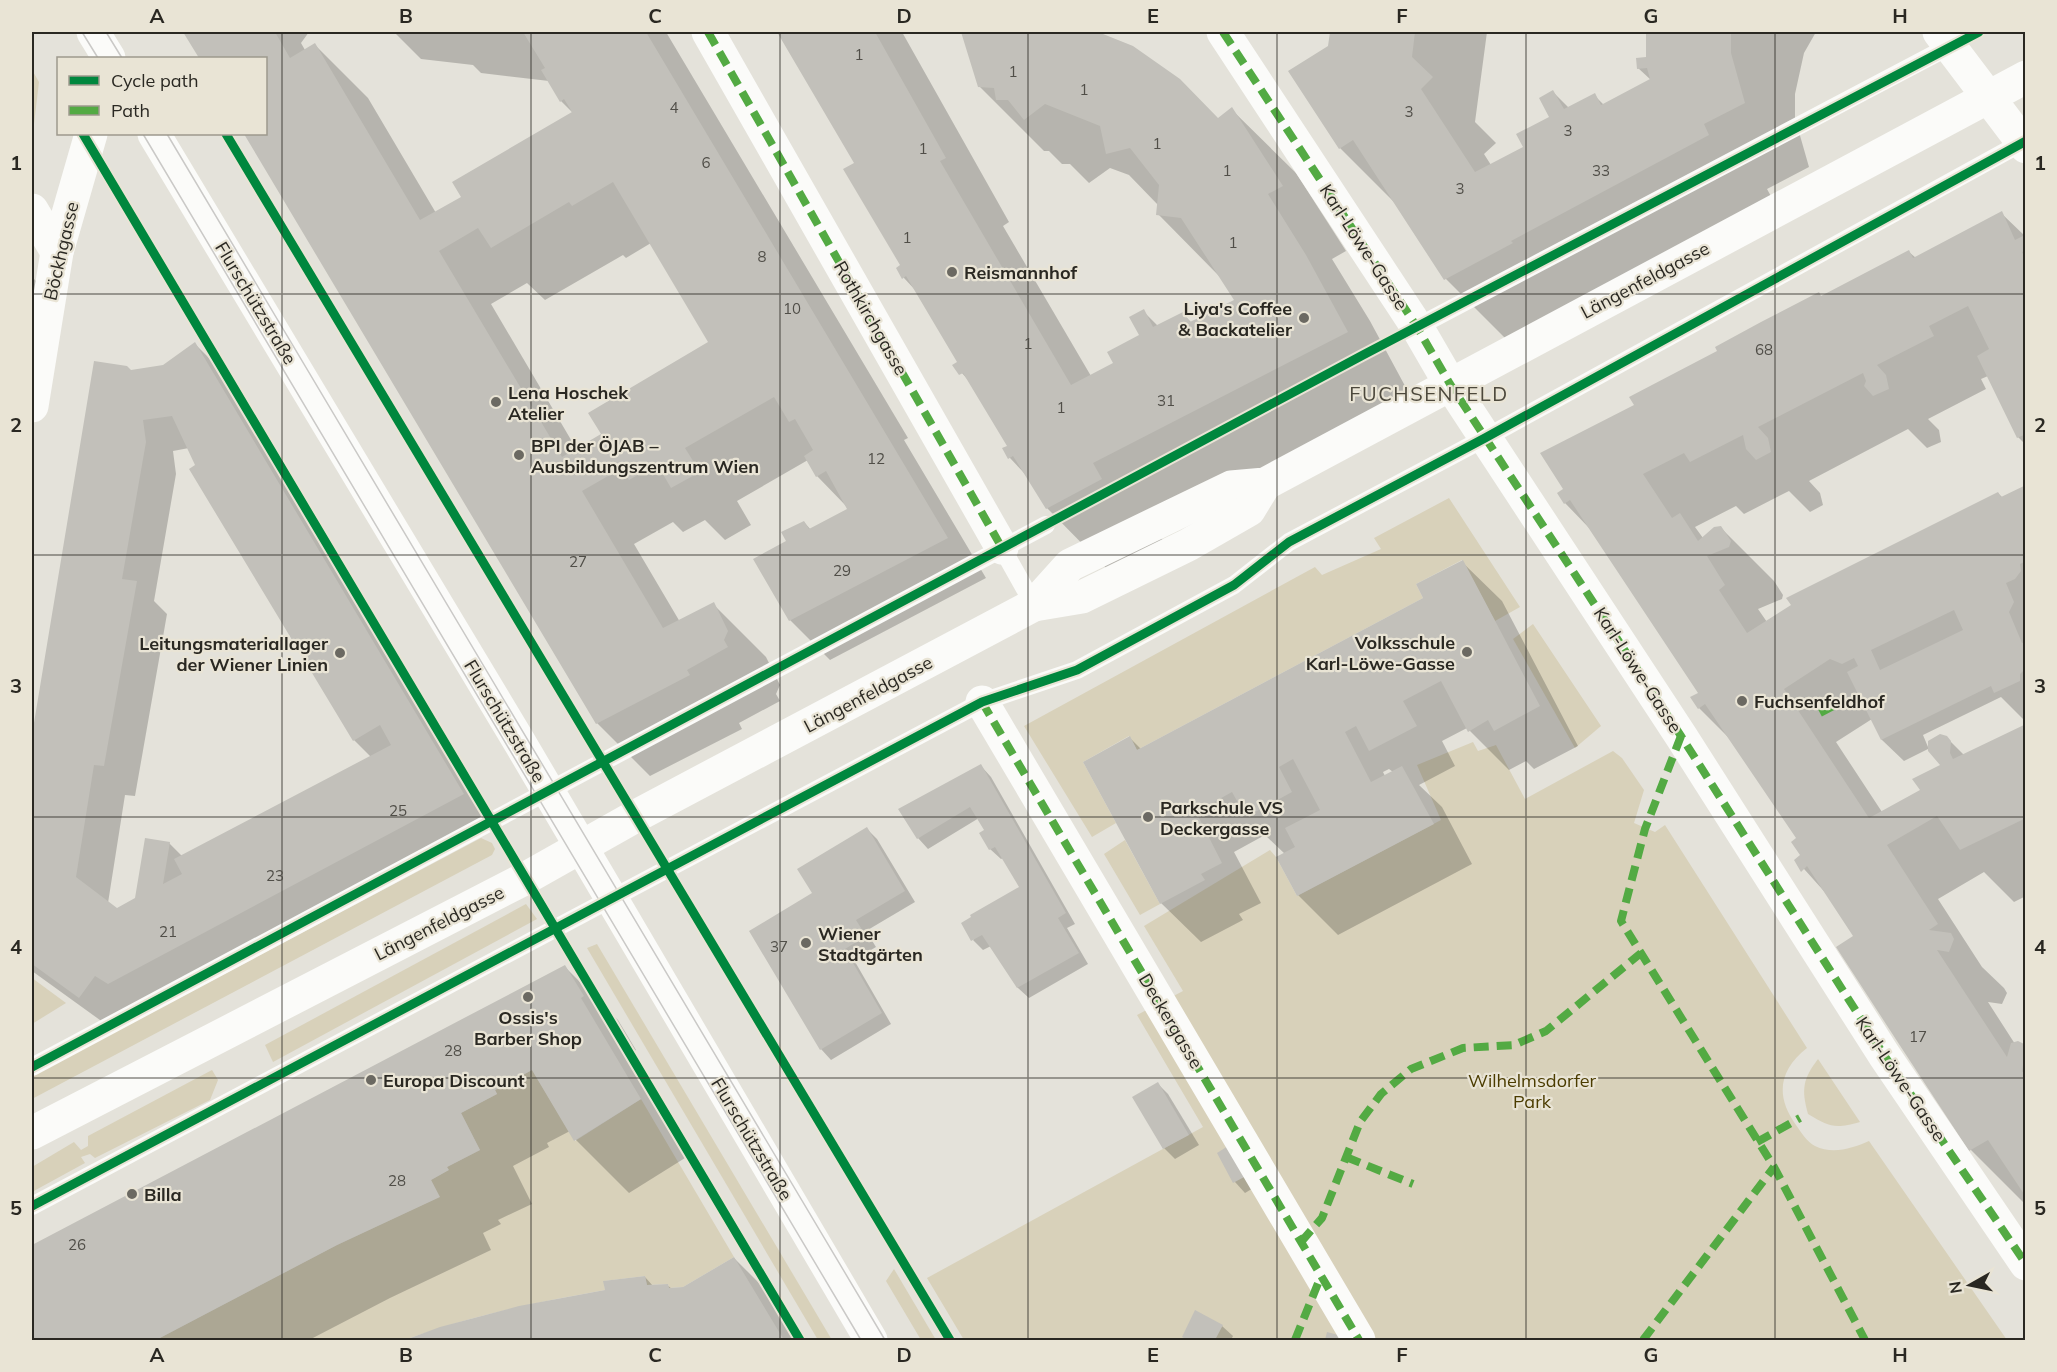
<svg xmlns="http://www.w3.org/2000/svg" width="2057" height="1372" font-family="Mulish,sans-serif">
	<rect width="100%" height="100%" fill="#e4e2da"/>
	<g fill="#d8d1ba">
		<polygon points="32,70 39,82 32,141"/>
		<polygon points="1449,498 1520,607 1495,621 1462,560 1416,584 1423,598 1137,750 1129,736 1083,762 1116,823 1092,837 1024,726 1315,567 1322,575 1381,549 1374,538"/>
		<polygon points="1533,624 1601,726 1575,748 1513,639"/>
		<path d="M 1473,742 L 1478,751 L 1496,745 L 1525,799 L 1613,751 L 1622,758 L 1644,790 L 1634,823 L 1655,832 L 1665,825 L 1807,1048 C 1779,1070 1775,1096 1796,1125 C 1801,1132 1807,1142 1815,1146 C 1833,1155 1853,1148 1869,1141 L 2007,1340 L 964,1340 L 927,1278 L 1203,1127 L 1137,1015 L 1183,991 L 1144,926 L 1270,850 L 1276,857 L 1297,896 L 1441,820 L 1417,765 Z"/>
		<polygon points="481,838 492,843 495,849 492,855 32,1099 32,1076"/>
		<polygon points="1125,840 1160,904 1140,915 1104,854"/>
		<polygon points="526,904 537,919 273,1062 265,1045"/>
		<polygon points="597,944 832,1340 818,1340 587,948"/>
		<polygon points="32,978 66,1003 32,1024"/>
		<path d="M 1818,1059 L 1860,1122 C 1835,1129 1829,1127 1808,1114 C 1801,1089 1803,1079 1818,1059 Z"/>
		<polygon points="212,1070 218,1080 210,1100 95,1158 90,1154 81,1157 85,1163 32,1192 32,1167 74,1142 81,1150 88,1146 88,1136"/>
		<path d="M 532,1070 L 575,1141 L 641,1099 L 734,1257 L 683,1287 L 669,1288 L 668,1284 L 647,1285 L 645,1276 L 604,1281 L 605,1290 C 537,1302 470,1316 405,1340 L 156,1340 L 337,1245 L 439,1197 L 431,1180 L 448,1170 L 447,1167 L 480,1150 L 461,1113 L 497,1094 L 495,1090 Z"/>
		<polygon points="894,1269 936,1340 921,1340 886,1281"/>
	</g>
	<g fill="#0003" fill-rule="evenodd">
		<path d="M 185,32 L 309,32 L 301,43 L 305,50 L 315,45 L 368,98 L 436,213 L 463,197 L 573,113 L 561,101 L 549,81 L 481,73 L 473,65 L 421,59 L 395,33 L 384,32 L 666,32 L 908,438 L 904,440 L 986,578 L 830,660 L 790,620 L 788,542 L 804,522 L 811,530 L 849,509 L 817,476 L 808,460 L 737,501 L 751,525 L 725,540 L 705,520 L 683,532 L 673,522 L 634,544 L 680,622 L 713,604 L 766,657 L 780,685 L 776,694 L 780,701 L 739,723 L 742,729 L 650,776 L 597,723 L 246,134 L 266,134 L 266,58 L 201,58 ZM 651,243 L 710,342 L 603,435 L 577,450 L 491,304 L 527,283 L 545,300 L 623,255 L 626,258 Z"/>
		<polygon points="778,32 902,32 1009,222 1003,226 1091,376 1115,364 1141,336 1143,311 1158,326 1183,314 1192,323 1236,301 1221,278 1158,214 1158,205 1129,175 1110,168 1089,183 1070,164 1062,164 1049,151 1044,151 979,86 963,32 1094,32 1132,47 1218,119 1231,109 1296,173 1346,251 1332,259 1370,321 1411,397 1156,528 1165,544 1111,573 1047,508 1026,475 1010,458 1009,446 975,388 955,365 959,362 917,292 904,278 902,266 856,163"/>
		<polygon points="1331,32 1487,32 1475,122 1496,143 1484,154 1491,165 1525,147 1551,118 1553,92 1569,108 1594,95 1604,105 1651,80 1638,68 1648,58 1648,32 1816,32 1804,53 1795,94 1795,118 1809,167 1767,189 1773,200 1510,343 1446,279 1399,207 1340,148 1329,47"/>
		<path d="M 2001,213 L 2026,237 L 2026,445 L 2018,437 L 1988,376 L 1981,379 L 1986,389 L 1928,419 L 1939,430 L 1941,442 L 1927,448 L 1908,429 L 1809,481 L 1820,493 L 1823,505 L 1810,512 L 1789,491 L 1744,514 L 1736,506 L 1695,527 L 1703,538 L 1721,528 L 1774,581 L 1783,595 L 1782,599 L 1758,609 L 1767,622 L 1998,493 L 2003,498 L 2026,487 L 2026,722 L 2001,697 L 1923,735 L 1928,747 L 1946,737 L 1964,755 L 2026,725 L 2026,896 L 2014,902 L 1984,872 L 1938,899 L 1982,967 L 2004,988 L 2007,993 L 2002,1004 L 1988,1002 L 2015,1044 L 2026,1048 L 2024,1203 L 1971,1150 L 1855,936 L 1831,899 L 1796,860 L 1802,856 L 1798,838 L 1730,739 L 1699,708 L 1700,693 L 1593,532 L 1565,503 L 1565,489 L 1636,405 L 1822,297 L 1909,252 L 1916,258 ZM 1872,719 L 1882,740 L 1904,761 L 1930,748 L 1943,766 L 1922,790 L 1882,812 L 1836,742 Z"/>
		<polygon points="32,277 48,293 32,360"/>
		<path d="M 195,344 L 226,375 L 494,825 L 111,1028 L 32,971 L 32,744 L 95,363 L 131,372 L 164,366 ZM 189,448 L 354,740 L 371,757 L 183,857 L 169,843 L 136,899 L 117,909 L 108,903 L 125,795 L 135,796 L 167,614 L 154,601 L 176,474 L 173,451 Z"/>
		<path d="M 1462,562 L 1502,601 L 1578,746 L 1534,769 L 1526,761 L 1509,770 L 1467,728 L 1442,741 L 1455,766 L 1419,785 L 1442,807 L 1472,864 L 1338,935 L 1298,895 L 1285,854 L 1265,835 L 1234,852 L 1261,903 L 1239,914 L 1243,920 L 1201,942 L 1161,903 L 1130,738 L 1141,749 L 1425,598 ZM 1389,769 L 1393,772 L 1385,776 L 1383,772 Z"/>
		<polygon points="981,766 991,777 1075,924 1067,928 1088,964 1029,998 1018,988 991,946 983,950 973,940 1021,888 1003,858 1001,859 990,849 986,830 979,818 928,849 918,838"/>
		<polygon points="867,829 877,839 915,902 866,931 876,947 854,960 891,1024 831,1060 821,1049 814,894"/>
		<polygon points="565,967 618,1020 636,1050 633,1052 693,1153 629,1193 576,1140 570,1131 547,1143 549,1147 513,1166 532,1204 498,1220 501,1224 483,1233 491,1250 390,1298 309,1340 32,1340 32,1247"/>
		<polygon points="1158,1084 1168,1094 1199,1145 1175,1159 1164,1148 1134,1098"/>
		<polygon points="1219,1154 1255,1187 1245,1193 1235,1182"/>
		<polygon points="734,1258 787,1311 804,1340 409,1340 440,1329 606,1291 645,1277 653,1286 667,1285 672,1289 683,1289"/>
		<polygon points="1222,1326 1233,1336 1231,1340 1187,1340 1184,1337"/>
	</g>
	<g fill="#c2c0ba" fill-rule="evenodd">
		<path d="M 183,32 L 275,32 L 290,58 L 315,43 L 420,220 L 461,197 L 452,182 L 572,112 L 564,99 L 560,102 L 541,70 L 545,68 L 523,32 L 646,32 L 948,538 L 789,621 L 753,559 L 786,541 L 781,532 L 804,521 L 809,529 L 847,509 L 826,471 L 816,477 L 804,456 L 813,450 L 795,419 L 789,422 L 774,397 L 685,448 L 700,472 L 671,488 L 657,464 L 629,480 L 622,468 L 582,491 L 663,628 L 714,602 L 728,631 L 724,640 L 728,647 L 687,670 L 690,675 L 596,724 L 244,134 L 266,134 L 266,58 L 199,58 ZM 613,182 L 708,342 L 588,413 L 601,434 L 562,457 L 439,251 L 478,228 L 491,248 L 569,202 L 572,206 Z"/>
		<polygon points="777,32 875,32 946,158 940,161 1071,385 1113,363 1107,352 1139,335 1129,317 1144,309 1153,327 1183,312 1190,322 1234,300 1181,218 1156,215 1159,185 1130,148 1106,154 1100,126 1045,104 1024,120 1008,100 996,100 994,88 978,87 961,32 1098,32 1133,46 1180,79 1218,118 1232,107 1283,186 1268,194 1306,255 1348,332 1093,463 1102,479 1046,509 1013,456 1008,459 1002,448 1007,446 963,373 959,375 952,365 957,362 906,276 902,279 896,268 900,265 843,169 854,163"/>
		<polygon points="1330,32 1415,32 1412,57 1433,77 1421,89 1475,172 1523,147 1516,134 1549,117 1539,98 1553,90 1564,109 1595,93 1601,105 1650,79 1647,68 1637,69 1636,58 1646,57 1646,32 1731,32 1731,53 1745,103 1704,124 1709,135 1511,241 1513,243 1444,280 1353,140 1339,149 1288,71 1328,46"/>
		<path d="M 2002,211 L 2015,240 L 2023,236 L 2026,241 L 2026,250 L 2022,252 L 2026,260 L 2026,434 L 2017,438 L 1977,356 L 1989,349 L 1968,306 L 1929,326 L 1934,336 L 1877,365 L 1886,375 L 1889,389 L 1873,396 L 1864,386 L 1866,381 L 1863,373 L 1758,427 L 1768,438 L 1771,452 L 1756,460 L 1746,449 L 1743,435 L 1690,462 L 1684,453 L 1643,474 L 1672,518 L 1680,513 L 1698,541 L 1714,527 L 1721,526 L 1731,541 L 1729,547 L 1707,556 L 1725,585 L 1719,590 L 1747,633 L 1791,605 L 1786,598 L 1998,492 L 2001,497 L 2026,485 L 2026,561 L 2020,564 L 2021,571 L 2015,579 L 2006,583 L 2014,602 L 2009,612 L 2022,643 L 2026,642 L 2026,668 L 2020,674 L 2020,681 L 1994,693 L 1991,686 L 1881,740 L 1847,672 L 1858,666 L 1854,658 L 1842,664 L 1830,659 L 1784,689 L 1869,818 L 1920,790 L 1912,779 L 1940,765 L 1928,751 L 1928,741 L 1940,734 L 1947,736 L 1951,741 L 1950,753 L 1953,759 L 2026,724 L 2026,818 L 1960,850 L 1937,816 L 1887,845 L 1938,924 L 1929,930 L 1951,933 L 1954,939 L 1949,952 L 1937,950 L 2007,1057 L 2011,1043 L 2018,1041 L 2026,1045 L 2022,1072 L 2026,1070 L 2026,1197 L 1988,1140 L 1969,1151 L 1897,1041 L 1836,947 L 1853,936 L 1807,866 L 1801,872 L 1794,860 L 1800,855 L 1791,842 L 1796,838 L 1705,704 L 1698,709 L 1690,697 L 1698,693 L 1570,500 L 1564,504 L 1557,493 L 1563,489 L 1540,453 L 1634,405 L 1629,397 L 1717,351 L 1715,347 L 1761,322 L 1819,292 L 1821,296 L 1909,250 L 1913,258 ZM 1954,610 L 1963,630 L 1880,670 L 1871,650 Z"/>
		<path d="M 195,342 L 464,794 L 108,984 L 95,976 L 79,998 L 32,964 L 32,735 L 94,361 L 127,366 L 131,370 L 163,365 ZM 172,416 L 195,465 L 189,469 L 353,741 L 380,725 L 391,745 L 174,859 L 182,874 L 163,884 L 170,842 L 145,838 L 135,898 L 117,908 L 76,877 L 94,765 L 104,766 L 137,581 L 122,579 L 146,442 L 143,420 Z"/>
		<polygon points="1463,560 1540,706 1494,731 1488,720 1468,732 1441,681 1403,701 1417,726 1369,751 1356,726 1345,732 1371,782 1402,766 1434,824 1297,896 1276,857 1295,847 1285,828 1320,810 1293,759 1279,767 1292,792 1246,817 1232,792 1196,812 1222,863 1201,874 1205,880 1160,904 1083,762 1130,736 1137,750 1423,598 1416,584"/>
		<polygon points="981,764 1066,913 1058,918 1079,953 1017,988 982,935 971,941 961,923 971,917 970,915 1019,887 995,847 989,850 979,833 984,830 970,807 917,839 898,809"/>
		<polygon points="867,827 905,891 856,920 866,936 845,949 882,1013 820,1050 749,931 812,893 797,869"/>
		<polygon points="565,965 584,996 581,998 641,1099 574,1141 532,1070 495,1090 497,1094 461,1113 480,1150 447,1167 449,1170 431,1180 440,1197 337,1245 156,1340 32,1340 32,1245"/>
		<polygon points="1158,1082 1189,1135 1163,1149 1132,1097"/>
		<polygon points="1228,1146 1246,1176 1233,1183 1217,1153"/>
		<polygon points="734,1257 784,1340 405,1340 440,1327 519,1306 605,1290 603,1281 645,1276 647,1285 668,1284 669,1288 683,1287"/>
		<polygon points="1195,1310 1223,1325 1215,1340 1188,1340 1182,1337"/>
		<polygon points="1327,1332 1357,1340 1325,1340"/>
	</g>
	<g fill="none" stroke-linecap="round" stroke-linejoin="round">
		<g stroke="#fbfbf9" stroke-width="18">
			<polyline points="1417,327 1950,46"/>
			<polyline points="1002,548 1034,605"/>
			<polyline points="32,1067 1046,525"/>
			<polyline points="32,1206 982,702 1077,670 1234,585 1289,542 1485,438 2023,142"/>
		</g>
		<g stroke="#fbfbf9" stroke-width="33">
			<polyline points="708,32 1002,548"/>
			<polyline points="1223,32 1417,327 1450,384 1681,736 1884,1055 2026,1264"/>
			<polyline points="1939,32 2026,147"/>
			<polyline points="32,210 57,252"/>
			<polyline points="32,406 57,252 91,134"/>
			<polyline points="982,702 1359,1340"/>
		</g>
		<g stroke="#fbfbf9" stroke-width="33">
			<polyline points="93,32 109,58"/>
			<polyline points="154,134 520,743 871,1340"/>
			<polyline points="1034,605 1070,565 1231,487 1265,484 2026,77"/>
			<polyline points="32,1133 526,878 636,816 1034,605 1082,597 1188,545 1249,510 1265,484"/>
		</g>
		<g stroke="#cac9c7" stroke-width="1.5">
			<polyline points="82,32 98,58"/>
			<polyline points="106,32 122,58"/>
			<polyline points="143,134 861,1340"/>
			<polyline points="167,134 885,1340"/>
		</g>
		<g stroke="#53aa43" stroke-width="8" stroke-dasharray="15 8" stroke-linecap="butt">
			<polyline points="708,32 1002,548"/>
			<polyline points="1223,32 1417,327 1450,384 1681,736 1884,1055 2026,1264"/>
			<polyline points="982,702 1359,1340"/>
			<polyline points="1820,713 1839,703"/>
			<polyline points="1681,736 1645,829 1621,921 1774,1167 1865,1340"/>
			<polyline points="1757,1142 1800,1118"/>
			<polyline points="1346,1157 1413,1184"/>
			<polyline points="1301,1242 1322,1218 1360,1122 1381,1094 1411,1069 1463,1048 1514,1045 1546,1031 1641,953"/>
			<polyline points="1295,1340 1321,1276"/>
			<polyline points="1643,1340 1774,1167"/>
		</g>
		<defs>
			<g id="cycleway">
				<polyline points="83,134 800,1340"/>
				<polyline points="226,134 950,1340"/>
				<polyline points="32,1067 1363,355 1979,32"/>
				<polyline points="32,1206 982,702 1077,670 1234,585 1289,542 1485,438 2026,141"/>
			</g>
		</defs>
		<use href="#cycleway" stroke="#e9e4d5" stroke-width="13"/>
		<use href="#cycleway" stroke="#00873e" stroke-width="9"/>
	</g>
	<path fill="none" stroke="#2a2822" stroke-width="1.5" stroke-opacity="0.55" d="M 282,32 L 282,1340M 531,32 L 531,1340M 780,32 L 780,1340M 1028,32 L 1028,1340M 1277,32 L 1277,1340M 1526,32 L 1526,1340M 1775,32 L 1775,1340M 32,294 L 2026,294M 32,555 L 2026,555M 32,817 L 2026,817M 32,1078 L 2026,1078"/>
	<g fill="#6b6962" stroke="#e9e4d5" stroke-width="2">
		<circle cx="952" cy="272" r="6"/>
		<circle cx="1304" cy="318" r="6"/>
		<circle cx="496" cy="402" r="6"/>
		<circle cx="519" cy="455" r="6"/>
		<circle cx="1467" cy="652" r="6"/>
		<circle cx="340" cy="653" r="6"/>
		<circle cx="1742" cy="701" r="6"/>
		<circle cx="1148" cy="817" r="6"/>
		<circle cx="806" cy="943" r="6"/>
		<circle cx="528" cy="997" r="6"/>
		<circle cx="371" cy="1080" r="6"/>
		<circle cx="132" cy="1194" r="6"/>
	</g>
	<g text-anchor="middle" dominant-baseline="central" stroke-width="4.5" stroke-linejoin="round" paint-order="stroke">
		<g font-size="15" fill="#504e48">
			<text x="859" y="54">1</text>
			<text x="1013" y="71">1</text>
			<text x="1084" y="89">1</text>
			<text x="674" y="107">4</text>
			<text x="1409" y="111">3</text>
			<text x="1568" y="130">3</text>
			<text x="1157" y="143">1</text>
			<text x="923" y="148">1</text>
			<text x="706" y="162">6</text>
			<text x="1227" y="170">1</text>
			<text x="1601" y="170">33</text>
			<text x="1460" y="188">3</text>
			<text x="907" y="237">1</text>
			<text x="1233" y="242">1</text>
			<text x="762" y="256">8</text>
			<text x="792" y="308">10</text>
			<text x="1028" y="343">1</text>
			<text x="1764" y="349">68</text>
			<text x="1166" y="400">31</text>
			<text x="1061" y="407">1</text>
			<text x="876" y="458">12</text>
			<text x="578" y="561">27</text>
			<text x="842" y="570">29</text>
			<text x="398" y="810">25</text>
			<text x="275" y="875">23</text>
			<text x="168" y="931">21</text>
			<text x="779" y="946">37</text>
			<text x="1918" y="1036">17</text>
			<text x="453" y="1050">28</text>
			<text x="397" y="1180">28</text>
			<text x="77" y="1244">26</text>
		</g>
		<g font-size="18" fill="#2a2822" stroke="#e9e4d5">
			<text transform="translate(1364 247) rotate(57)">Karl-Löwe-Gasse</text>
			<text transform="translate(61 251) rotate(-77)">Böckhgasse</text>
			<text transform="translate(1645 280) rotate(-28)">Längenfeldgasse</text>
			<text transform="translate(256 303) rotate(59)">Flurschützstraße</text>
			<text transform="translate(871 318) rotate(60)">Rothkirchgasse</text>
			<text transform="translate(1638 670) rotate(57)">Karl-Löwe-Gasse</text>
			<text transform="translate(868 694) rotate(-28)">Längenfeldgasse</text>
			<text transform="translate(505 721) rotate(59)">Flurschützstraße</text>
			<text transform="translate(439 923) rotate(-27)">Längenfeldgasse</text>
			<text transform="translate(1171 1021) rotate(59)">Deckergasse</text>
			<text transform="translate(1901 1079) rotate(56)">Karl-Löwe-Gasse</text>
			<text transform="translate(752 1139) rotate(59)">Flurschützstraße</text>
		</g>
		<g font-size="18" font-weight="bold" fill="#2a2822" stroke="#e9e4d5" text-anchor="start">
			<text x="964" y="272">Reismannhof</text>
			<text x="1292" y="308" text-anchor="end">Liya's Coffee<tspan x="1292" dy="21">&amp; Backatelier</tspan></text>
			<text x="508" y="392">Lena Hoschek<tspan x="508" dy="21">Atelier</tspan></text>
			<text x="531" y="445">BPI der ÖJAB –<tspan x="531" dy="21">Ausbildungszentrum Wien</tspan></text>
			<text x="1455" y="642" text-anchor="end">Volksschule<tspan x="1455" dy="21">Karl-Löwe-Gasse</tspan></text>
			<text x="328" y="643" text-anchor="end">Leitungsmateriallager<tspan x="328" dy="21">der Wiener Linien</tspan></text>
			<text x="1754" y="701">Fuchsenfeldhof</text>
			<text x="1160" y="807">Parkschule VS<tspan x="1160" dy="21">Deckergasse</tspan></text>
			<text x="818" y="933">Wiener<tspan x="818" dy="21">Stadtgärten</tspan></text>
			<text x="528" y="1017" text-anchor="middle">Ossis's<tspan x="528" dy="21">Barber Shop</tspan></text>
			<text x="383" y="1080">Europa Discount</text>
			<text x="144" y="1194">Billa</text>
		</g>
		<g font-size="18" fill="#4b3c00" stroke="#e9e4d5">
			<text x="1532" y="1080">Wilhelmsdorfer<tspan x="1532" dy="21">Park</tspan></text>
		</g>
		<g font-size="20" letter-spacing="1.5" fill="#4c483c" stroke="#e9e4d5">
			<text x="1429" y="393">FUCHSENFELD</text>
		</g>
	</g>
	<rect width="2057" height="1372" fill="none" stroke="#e9e4d5" stroke-width="66"/>
	<rect x="57" y="57" width="210" height="78" fill="#e9e4d5" stroke="#9d998d" stroke-width="1.5"/>
	<rect x="69" y="76" width="30" height="9" fill="#00873e" stroke="#9d998d" stroke-width="1.5"/>
	<text x="111" y="87" font-size="18" fill="#2a2822">Cycle path</text>
	<rect x="69" y="106" width="30" height="9" fill="#53aa43" stroke="#9d998d" stroke-width="1.5"/>
	<text x="111" y="117" font-size="18" fill="#2a2822">Path</text>
	<g transform="translate(1970 1285) rotate(261)" stroke="#e9e4d5" stroke-width="4.5" paint-order="stroke">
	<path d="M0-4.5L10 22L0 15L-10 22Z" fill="#2a2822"/>
	<text y="-9" font-size="16" font-weight="bold" text-anchor="middle" fill="#2a2822">N</text>
	</g>
	<rect x="33" y="33" width="1991" height="1306" fill="none" stroke="#2a2822" stroke-width="2"/>
	<g font-size="20" text-anchor="middle" font-weight="bold" fill="#2a2822">
		<text x="157" y="23">A</text>
		<text x="406" y="23">B</text>
		<text x="655" y="23">C</text>
		<text x="904" y="23">D</text>
		<text x="1153" y="23">E</text>
		<text x="1402" y="23">F</text>
		<text x="1651" y="23">G</text>
		<text x="1900" y="23">H</text>
		<text x="16" y="170">1</text>
		<text x="2040" y="170">1</text>
		<text x="16" y="432">2</text>
		<text x="2040" y="432">2</text>
		<text x="16" y="693">3</text>
		<text x="2040" y="693">3</text>
		<text x="16" y="954">4</text>
		<text x="2040" y="954">4</text>
		<text x="16" y="1215">5</text>
		<text x="2040" y="1215">5</text>
		<text x="157" y="1362">A</text>
		<text x="406" y="1362">B</text>
		<text x="655" y="1362">C</text>
		<text x="904" y="1362">D</text>
		<text x="1153" y="1362">E</text>
		<text x="1402" y="1362">F</text>
		<text x="1651" y="1362">G</text>
		<text x="1900" y="1362">H</text>
	</g>
</svg>
